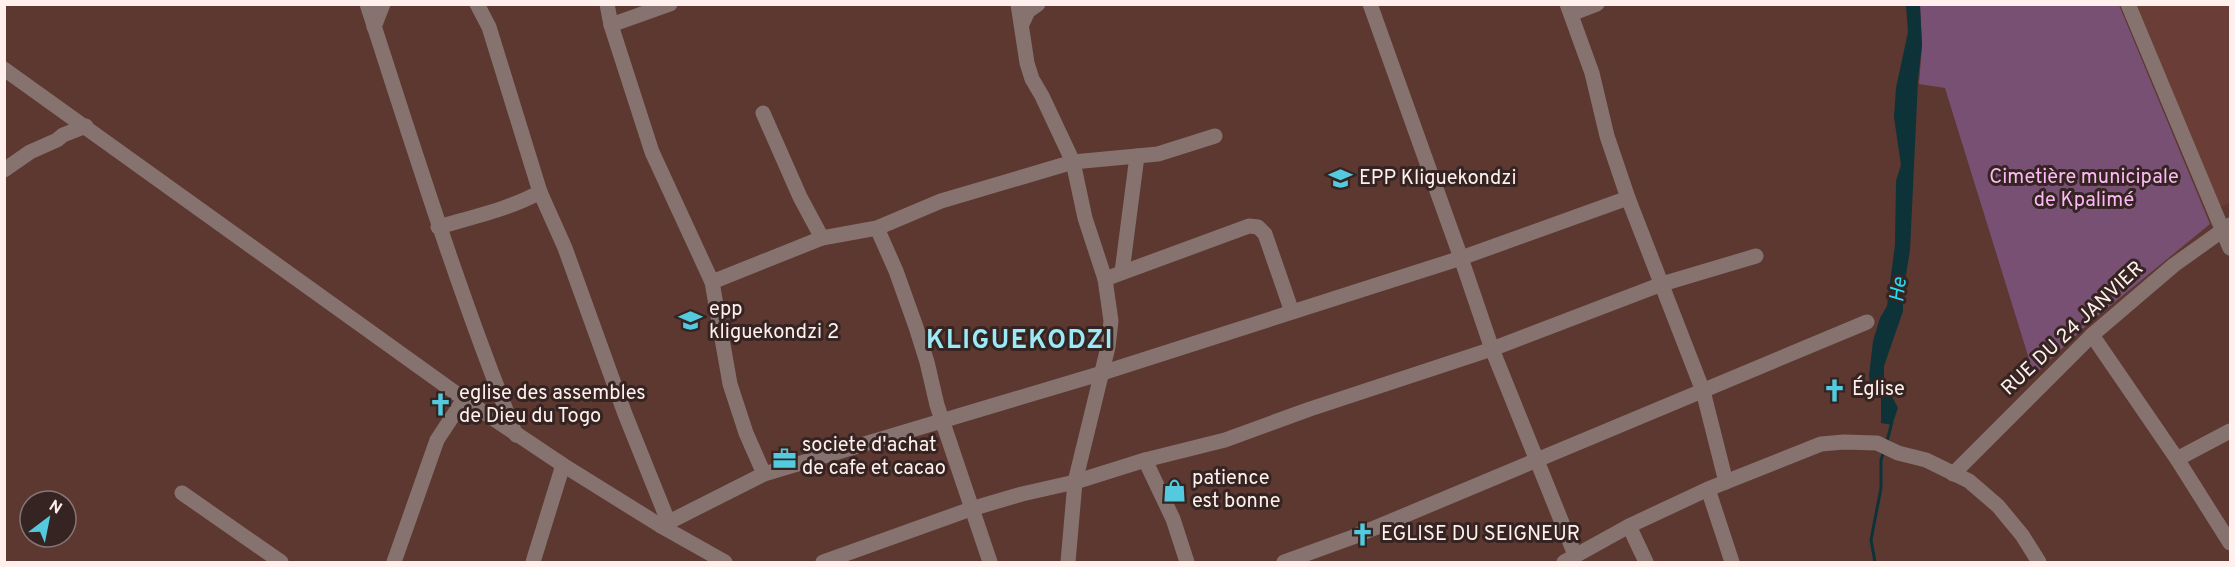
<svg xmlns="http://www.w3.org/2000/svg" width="2235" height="567" font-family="Overpass,sans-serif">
	<rect width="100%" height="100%" fill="#5c3831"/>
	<polygon fill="#6a3e37" points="2134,5 2230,5 2230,203 2212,210"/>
	<polygon fill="#785074" points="1920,5 2119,5 2210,224 2089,323 2034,375 1945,88 1919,84 1922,47"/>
	<polygon fill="#0d3238" points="1906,5 1920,5 1922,45 1918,80 1910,250 1903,293 1903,311 1884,366 1884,381 1898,408 1892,425 1881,423 1881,398 1871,391 1869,376 1873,341 1880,318 1887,306 1895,245 1896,181 1901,165 1894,117 1896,88 1908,32"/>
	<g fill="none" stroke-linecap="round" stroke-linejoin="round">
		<g stroke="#0d3238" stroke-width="3">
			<polyline points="1887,441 1892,422"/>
			<polyline points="1875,562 1871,540 1881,488 1881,460 1884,451"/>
		</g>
		<g stroke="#86736f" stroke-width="15">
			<path d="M 367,4 C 414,149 459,294 516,435"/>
			<polyline points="477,4 489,27 540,192 565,248 625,414 668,521"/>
			<polyline points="607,4 611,25 652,152 712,282 730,384 746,433 764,474"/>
			<polyline points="1018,4 1027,63 1032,79 1042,96 1073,162 1085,218 1105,279 1111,321 1108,347 1075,482 1068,562"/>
			<polyline points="1370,4 1461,258 1492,349 1575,555"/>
			<polyline points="1567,4 1592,73 1607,136 1628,198 1703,391 1726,482"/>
			<polyline points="2128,4 2230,248"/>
			<polyline points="1571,14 1597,4"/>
			<polyline points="1022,24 1028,11 1038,4"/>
			<polyline points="611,25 670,4"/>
			<polyline points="374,27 383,4"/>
			<polyline points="4,69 464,399 563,465 661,526 725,562"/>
			<polyline points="763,113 800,197 822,238"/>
			<polyline points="4,170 30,152 57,140 63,135 86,126"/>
			<path d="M 438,227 C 472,217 510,209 540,192"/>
			<polyline points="877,228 896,271 916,327 927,362 937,405 990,562"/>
			<polyline points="1122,272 1137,156"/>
			<polyline points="1105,279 1249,226 1258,227 1265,234 1292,312"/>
			<polyline points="712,282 822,238 877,228 941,201 1073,162 1158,154 1215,136"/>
			<polyline points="2092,335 2177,459 2230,543"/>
			<polyline points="2177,459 2230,431"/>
			<polyline points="1145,460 1173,519 1187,562"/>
			<polyline points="1953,474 2092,335 2174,265 2230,225"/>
			<polyline points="1708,489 1732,562"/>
			<polyline points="182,493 281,562"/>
			<polyline points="661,526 764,474 1099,374 1461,258 1628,198"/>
			<polyline points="1629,526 1646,562"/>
			<polyline points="394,562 437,440 464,399"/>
			<polyline points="533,562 563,465"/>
			<polyline points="823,562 971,509 1022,494 1075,482 1145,460 1225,440 1310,409 1492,349 1662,284 1756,256"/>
			<polyline points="1284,562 1353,537 1867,322"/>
			<polyline points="1564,562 1629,526 1708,489 1821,444 1844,442 1877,443 1898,453 1926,460 1969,481 1998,506 2022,535 2039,562"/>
		</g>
	</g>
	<defs>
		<symbol id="school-bare" viewBox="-9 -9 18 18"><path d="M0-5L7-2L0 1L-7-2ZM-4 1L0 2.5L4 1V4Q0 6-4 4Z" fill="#54cade" stroke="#352421" stroke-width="2.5" paint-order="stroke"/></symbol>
		<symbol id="church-bare" viewBox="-9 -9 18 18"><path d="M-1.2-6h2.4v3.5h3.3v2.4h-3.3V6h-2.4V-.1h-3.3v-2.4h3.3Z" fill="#54cade" stroke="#352421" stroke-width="2.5" paint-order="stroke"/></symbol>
		<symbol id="office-bare" viewBox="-9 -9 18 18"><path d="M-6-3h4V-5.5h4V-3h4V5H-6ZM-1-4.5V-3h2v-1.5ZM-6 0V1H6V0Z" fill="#54cade" stroke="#352421" stroke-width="2.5" paint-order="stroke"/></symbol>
		<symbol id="shop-bare" viewBox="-9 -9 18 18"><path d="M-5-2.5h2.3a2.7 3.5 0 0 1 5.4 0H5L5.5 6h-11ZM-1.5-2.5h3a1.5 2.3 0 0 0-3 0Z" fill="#54cade" stroke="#352421" stroke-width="2.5" paint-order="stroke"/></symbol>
	</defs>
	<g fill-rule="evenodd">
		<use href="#school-bare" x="1324" y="162" width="33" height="33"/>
		<use href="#school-bare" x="674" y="304" width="33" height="33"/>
		<use href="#church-bare" x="1818" y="374" width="33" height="33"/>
		<use href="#church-bare" x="424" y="388" width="33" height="33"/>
		<use href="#office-bare" x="768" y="442" width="33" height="33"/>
		<use href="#shop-bare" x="1158" y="474" width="33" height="33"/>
		<use href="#church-bare" x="1346" y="518" width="33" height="33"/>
	</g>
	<g text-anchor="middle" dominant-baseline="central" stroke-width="6" stroke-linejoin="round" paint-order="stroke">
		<g font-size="20" fill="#fcb9f5" stroke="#352421">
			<text x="2084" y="178">Cimetière municipale<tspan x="2084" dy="23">de Kpalimé</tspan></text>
		</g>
		<g font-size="20" fill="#fff0ed" stroke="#352421" text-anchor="start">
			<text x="1359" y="179">EPP Kliguekondzi</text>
			<text x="709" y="310">epp<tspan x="709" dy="23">kliguekondzi 2</tspan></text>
			<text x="1852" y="390">Église</text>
			<text x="459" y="394">eglise des assembles<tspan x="459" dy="23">de Dieu du Togo</tspan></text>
			<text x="802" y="446">societe d'achat<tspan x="802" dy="23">de cafe et cacao</tspan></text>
			<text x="1192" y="479">patience<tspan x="1192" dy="23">est bonne</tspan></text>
			<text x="1381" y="535">EGLISE DU SEIGNEUR</text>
		</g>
		<g font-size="20" fill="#fff0ed" stroke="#352421">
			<text transform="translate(2073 329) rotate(-43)">RUE DU 24 JANVIER</text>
		</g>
		<g font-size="21" font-style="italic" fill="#25dbf4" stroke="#352421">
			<text transform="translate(1899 290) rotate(-83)">He</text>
		</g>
		<g font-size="26" font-weight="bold" letter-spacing="1.5" fill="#9beaf8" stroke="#352421">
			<text x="1020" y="341">KLIGUEKODZI</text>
		</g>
	</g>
	<rect width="2235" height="567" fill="none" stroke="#fff0ed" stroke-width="12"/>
	<g transform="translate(48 519) rotate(32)"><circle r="28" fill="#352421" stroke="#867673" stroke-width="1.5"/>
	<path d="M0-4.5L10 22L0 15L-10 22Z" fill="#54cade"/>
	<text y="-9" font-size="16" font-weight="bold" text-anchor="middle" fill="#fff0ed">N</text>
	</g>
</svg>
